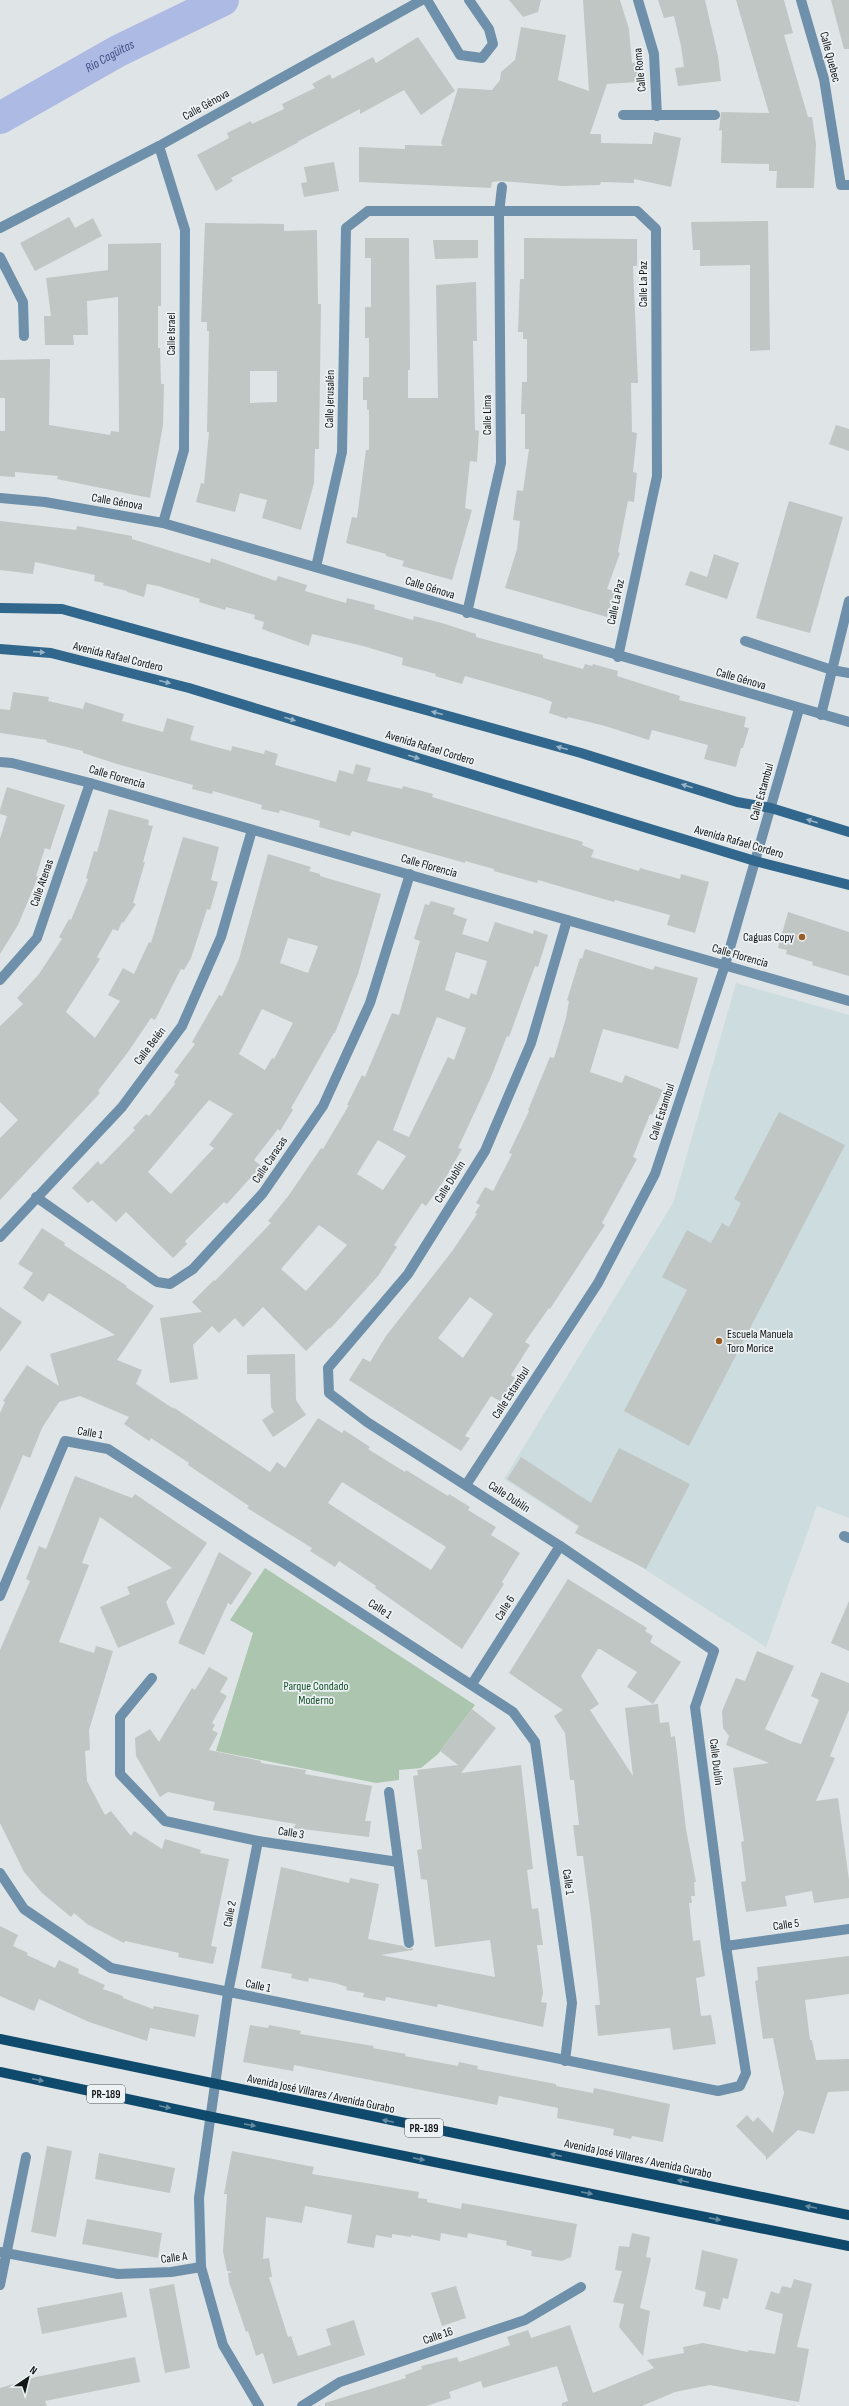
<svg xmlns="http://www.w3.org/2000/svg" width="849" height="2406" font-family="'Sofia Sans Condensed',sans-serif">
	<rect width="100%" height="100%" fill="#dfe5e6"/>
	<polygon fill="#cddcdf" points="736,983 849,1015 849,1518 817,1506 766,1647 504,1479 673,1203"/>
	<polygon fill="#abc5af" points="265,1568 475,1705 438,1754 421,1768 399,1770 399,1780 376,1783 216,1751 253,1633 230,1620"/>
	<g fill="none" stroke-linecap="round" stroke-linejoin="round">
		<path stroke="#adbae4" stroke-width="32" id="s1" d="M 0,118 L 118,51 L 223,0"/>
	</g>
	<g fill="#c0c6c4" fill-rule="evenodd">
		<polygon points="509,0 541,0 538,12 523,17"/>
		<polygon points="583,0 620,0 629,29 632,63 636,62 638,82 607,84 590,134 601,134 601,143 652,144 654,132 681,138 671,187 634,179 634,183 601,182 600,185 562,186 502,181 492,182 491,188 359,182 359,147 405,149 405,145 443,146 441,143 458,88 492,90 500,80 501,72 515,60 521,27 566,35 558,80 589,91"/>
		<polygon points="658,0 705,0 718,56 721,81 678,86 675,68 684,67 681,46 674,16 664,18"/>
		<polygon points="736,0 784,0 793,33 784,35 808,117 812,117 816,144 814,188 776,188 777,171 769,171 769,164 721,163 722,130 719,131 721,112 769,113"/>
		<polygon points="831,0 849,0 849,49 844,49"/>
		<polygon points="418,37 455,91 421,115 404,90 360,114 360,109 297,142 299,142 231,178 233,181 216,191 197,155 229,138 227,133 251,121 252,124 284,109 282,104 315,88 312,84 330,74 332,79 373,57 376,63"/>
		<polygon points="334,162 339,191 304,197 301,183 307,182 304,167"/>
		<polygon points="69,217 75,228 93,218 102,236 35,271 20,243"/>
		<polygon points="768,221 770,350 750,351 750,265 700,266 700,250 693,250 691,222"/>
		<path d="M 205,223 L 284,224 L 284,231 L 317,230 L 318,304 L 321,304 L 319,449 L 315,449 L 314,483 L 301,530 L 262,518 L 267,500 L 240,493 L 235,512 L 196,502 L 201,483 L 204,484 L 209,432 L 207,432 L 209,331 L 207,331 L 207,322 L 201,322 ZM 250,371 L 277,371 L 277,402 L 250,403 Z"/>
		<polygon points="365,238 409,238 410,370 408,370 408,398 438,398 436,285 476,282 477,341 473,341 475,430 479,431 477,462 470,461 465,508 472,510 452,580 402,566 404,561 386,556 386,554 346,543 352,517 357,518 366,450 369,450 369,410 367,410 367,400 363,400 363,377 369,377 369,338 365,338 365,307 371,307 371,258 365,258"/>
		<polygon points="524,238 637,239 637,266 633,266 638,383 631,383 632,432 637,433 633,472 637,473 634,502 628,501 618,552 620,553 607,589 615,591 607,617 505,588 517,549 520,521 513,520 517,490 523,491 529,449 525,449 525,414 521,414 522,382 527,382 527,339 523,339 523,332 518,332 520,279 524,279"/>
		<polygon points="433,240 478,240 478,258 435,259"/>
		<polygon points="161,243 161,306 158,306 158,348 160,348 161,384 164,384 163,425 150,498 57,479 58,476 15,472 15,477 0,476 0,431 5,431 5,398 0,398 0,360 50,359 49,425 110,435 111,431 119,432 118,297 87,301 88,335 73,335 74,345 45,345 44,316 51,316 46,278 108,270 108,244"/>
		<polygon points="836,425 849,429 849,451 829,444"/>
		<polygon points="789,501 843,517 810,633 756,618"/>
		<polygon points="0,521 68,529 76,530 77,526 132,536 132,539 210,563 211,558 276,581 278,576 307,585 305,591 346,603 347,598 375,605 374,609 413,620 414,616 442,623 476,634 476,637 543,655 543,658 583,669 585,664 592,666 593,664 618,671 617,676 680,696 679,700 746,717 744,727 749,728 743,748 741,748 736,767 704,759 708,745 652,730 649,740 605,726 568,717 567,719 549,713 552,702 542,698 465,676 462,684 435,676 436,674 402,665 403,658 363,646 312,634 309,646 262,629 264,622 254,619 255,615 226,607 225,610 199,602 200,599 158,586 147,584 144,597 127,592 127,591 103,585 104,583 94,581 95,575 35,562 33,574 0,570"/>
		<polygon points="714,554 739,563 727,599 685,585 690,571 707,577"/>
		<polygon points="13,692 49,697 48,701 83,709 85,702 124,714 122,721 163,732 167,718 194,726 190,740 231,751 232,746 264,754 265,750 278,754 275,765 336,782 339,770 353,774 356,764 371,768 367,781 402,789 403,786 433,794 432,797 583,842 582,845 594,850 591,857 639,871 640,868 680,879 681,874 709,882 695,933 667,925 670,915 615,900 614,902 538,880 537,883 494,871 494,869 465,861 465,863 352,831 350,836 319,827 320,821 280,810 279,813 261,809 262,805 213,791 212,794 192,789 193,785 117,764 83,753 83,751 46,742 47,740 0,733 0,709 10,710"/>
		<polygon points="7,787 65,805 50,850 45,848 36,876 38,877 18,925 0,954 0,839 7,816 0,814 0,810"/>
		<polygon points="109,809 149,820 148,825 153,826 143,862 145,862 133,903 136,904 123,923 122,922 118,931 113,929 97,957 100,959 66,1012 95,1038 120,1001 108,995 123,968 134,974 149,942 151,943 183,837 219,847 211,880 218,882 210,910 207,909 191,958 184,970 181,969 155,1020 151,1018 128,1052 98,1091 100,1093 0,1200 0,1138 18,1120 0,1102 0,1026 23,1004 17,998 39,974 62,939 59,937 69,919 71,920 88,879 86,878 94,851 97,852"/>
		<path d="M 268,854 L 311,867 L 309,871 L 320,874 L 320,876 L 381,894 L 358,974 L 335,1033 L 334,1033 L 291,1108 L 293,1110 L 280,1131 L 278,1129 L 254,1160 L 261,1166 L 227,1204 L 224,1202 L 185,1241 L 187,1244 L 173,1258 L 126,1212 L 116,1222 L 92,1200 L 88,1203 L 72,1188 L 98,1161 L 101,1165 L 135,1130 L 133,1128 L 146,1114 L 149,1116 L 175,1084 L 174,1082 L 179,1075 L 174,1072 L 195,1044 L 192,1042 L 219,995 L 222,996 L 239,959 ZM 288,938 L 318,946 L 308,973 L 280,963 ZM 262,1009 L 293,1023 L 274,1059 L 272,1058 L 265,1070 L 239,1054 ZM 209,1100 L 233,1114 L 209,1145 L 214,1148 L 171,1194 L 148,1172 Z"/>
		<path d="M 431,901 L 455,908 L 453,914 L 467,919 L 462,934 L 488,942 L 495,922 L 533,934 L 534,930 L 548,935 L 538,967 L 535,966 L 509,1037 L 507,1036 L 491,1077 L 458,1148 L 462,1149 L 445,1179 L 426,1206 L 422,1203 L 394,1245 L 397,1247 L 378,1276 L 330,1329 L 329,1328 L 306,1351 L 263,1307 L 243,1327 L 235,1318 L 219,1333 L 212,1326 L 193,1345 L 198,1379 L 170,1383 L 160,1318 L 202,1312 L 192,1302 L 214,1280 L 215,1281 L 271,1223 L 268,1221 L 289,1195 L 321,1148 L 323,1149 L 349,1105 L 347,1105 L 362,1075 L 365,1077 L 392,1013 L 399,1015 L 420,941 L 414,939 L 425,904 L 429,905 ZM 456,952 L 487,961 L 476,995 L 471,993 L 469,999 L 445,990 ZM 437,1017 L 466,1028 L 454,1060 L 448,1057 L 409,1137 L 393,1130 ZM 378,1140 L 406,1156 L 383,1190 L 357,1174 ZM 319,1225 L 347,1245 L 306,1291 L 281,1269 Z"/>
		<polygon points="788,912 849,932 849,976 812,965 813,962 786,954 787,950 778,948"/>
		<path d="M 585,949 L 653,970 L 655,966 L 698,978 L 678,1049 L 603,1029 L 590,1072 L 622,1083 L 625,1075 L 663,1090 L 652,1115 L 650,1114 L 633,1157 L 637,1159 L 602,1223 L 605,1225 L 550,1309 L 549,1308 L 525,1342 L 530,1345 L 511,1375 L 515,1378 L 500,1401 L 491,1396 L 465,1436 L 470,1438 L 461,1451 L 349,1380 L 363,1358 L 370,1362 L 386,1336 L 453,1250 L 477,1214 L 475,1213 L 480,1205 L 476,1203 L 485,1187 L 493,1191 L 512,1154 L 509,1153 L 529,1111 L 528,1110 L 550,1057 L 554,1058 L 566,1018 L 569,1001 L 567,1000 L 580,958 L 582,959 ZM 470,1297 L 493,1314 L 463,1358 L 438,1338 Z"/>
		<polygon points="779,1112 845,1145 689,1446 624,1411 687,1290 662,1277 687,1230 711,1243 722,1223 729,1227 741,1203 734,1199"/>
		<path d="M 42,1228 L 65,1243 L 64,1245 L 127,1286 L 126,1287 L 154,1306 L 117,1360 L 142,1370 L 136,1384 L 174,1409 L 173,1407 L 270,1472 L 277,1462 L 285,1468 L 318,1418 L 342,1433 L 344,1430 L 370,1447 L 368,1449 L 405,1472 L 406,1470 L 448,1496 L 449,1494 L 470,1507 L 468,1510 L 496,1527 L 491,1535 L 520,1553 L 502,1582 L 504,1584 L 462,1649 L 375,1588 L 376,1586 L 339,1561 L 335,1567 L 310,1551 L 312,1548 L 247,1508 L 249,1506 L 188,1465 L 189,1463 L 151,1438 L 149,1441 L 124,1424 L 129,1417 L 80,1396 L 59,1402 L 42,1428 L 30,1458 L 23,1455 L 0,1510 L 0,1413 L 5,1402 L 3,1401 L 27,1365 L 59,1386 L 50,1354 L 115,1335 L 49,1293 L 43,1302 L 23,1288 L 33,1273 L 18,1264 ZM 342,1482 L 446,1547 L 431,1570 L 328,1503 Z"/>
		<polygon points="0,1307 22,1322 0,1352"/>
		<polygon points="295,1354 296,1400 306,1415 273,1437 262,1420 274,1412 271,1407 270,1374 247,1374 247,1355"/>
		<polygon points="619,1448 690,1484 646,1569 575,1533 579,1526 507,1479 521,1457 591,1503"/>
		<polygon points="75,1476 132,1498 135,1494 207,1543 166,1602 175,1624 118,1648 100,1607 130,1594 127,1587 172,1568 100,1517 82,1563 89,1565 59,1642 94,1653 96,1646 113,1651 89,1730 90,1750 85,1751 87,1781 105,1815 111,1811 131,1836 134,1831 162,1849 165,1839 201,1850 200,1853 229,1859 211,1946 217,1947 213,1964 178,1957 179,1953 125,1941 124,1943 87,1924 74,1913 71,1917 42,1893 24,1872 0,1823 0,1650 30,1581 26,1579 39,1546 46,1549"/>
		<polygon points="219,1552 252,1573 231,1605 228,1603 204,1655 178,1643"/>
		<polygon points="568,1579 647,1628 645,1631 653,1636 650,1642 681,1662 653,1704 627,1687 637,1672 600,1649 598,1649 581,1676 599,1704 590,1710 633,1776 625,1708 658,1704 660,1723 669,1722 671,1737 675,1736 686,1829 696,1882 694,1882 695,1896 691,1896 692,1903 689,1903 693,1941 700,1940 705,1976 696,1978 701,2016 711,2015 716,2044 673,2050 670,2028 598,2036 595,2005 600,2005 591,1917 583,1856 577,1856 573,1825 579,1825 574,1780 570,1780 565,1733 554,1716 563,1710 509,1673"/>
		<polygon points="849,1601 849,1651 831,1643"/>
		<polygon points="757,1651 794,1666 765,1729 791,1741 801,1744 819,1700 811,1696 821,1672 849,1683 849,1710 830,1756 835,1758 816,1801 838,1798 849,1880 849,1898 814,1903 812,1891 785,1896 787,1906 746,1912 741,1882 746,1881 741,1842 744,1841 733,1768 769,1763 726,1745 729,1736 723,1728 722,1711 736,1678 745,1681"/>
		<polygon points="209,1667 228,1678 220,1692 227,1696 212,1723 215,1725 212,1730 218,1733 209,1750 261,1761 261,1763 306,1770 305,1774 372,1786 365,1821 371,1821 369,1837 293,1828 296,1824 213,1810 215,1802 168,1792 160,1797 136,1756 135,1738 150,1729 159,1742 192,1688 195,1690"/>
		<polygon points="472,1709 496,1728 461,1773 521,1765 533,1869 527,1870 532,1909 538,1908 543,1945 537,1945 543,1993 541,2002 547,2003 543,2027 438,2004 437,2007 386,1997 385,2001 363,1997 364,1993 346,1990 347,1987 335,1983 309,1978 308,1982 291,1978 292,1974 261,1968 281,1867 349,1883 350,1878 379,1884 368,1939 403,1946 407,1949 413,1948 413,1950 381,1955 495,1977 490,1940 435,1947 427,1880 421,1879 417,1850 422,1849 413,1776 418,1775 417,1770 458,1765 440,1751"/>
		<polygon points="0,1926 18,1935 13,1946 28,1953 27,1955 55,1968 59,1960 79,1969 78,1973 105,1985 103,1989 123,1996 123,1998 153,2009 154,2006 199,2015 195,2037 150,2028 147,2041 89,2022 39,1999 34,2011 0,1996"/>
		<polygon points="849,1956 849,1994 805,2000 810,2040 812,2040 816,2060 849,2059 849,2091 828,2092 814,2134 798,2130 766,2160 766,2157 736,2126 747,2115 753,2122 758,2117 773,2133 784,2093 773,2038 763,2039 755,1981 758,1980 757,1967"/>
		<polygon points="250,2025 268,2028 269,2025 301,2031 300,2034 374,2046 373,2048 406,2054 405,2056 458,2066 459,2062 478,2066 477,2069 556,2084 556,2086 593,2093 594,2088 670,2104 663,2142 632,2136 631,2139 613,2135 614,2129 557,2118 558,2108 499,2096 497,2105 294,2065 293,2071 243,2062"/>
		<polygon points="47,2146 72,2151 56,2237 31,2232"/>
		<polygon points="232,2151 314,2167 312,2174 419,2192 418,2198 427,2199 427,2202 461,2209 462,2203 577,2224 571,2257 562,2261 531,2256 532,2251 506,2245 507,2241 468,2233 467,2238 441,2233 440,2241 411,2235 411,2237 392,2234 392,2238 376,2235 374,2248 347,2243 352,2215 305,2206 302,2223 266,2217 263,2259 269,2258 272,2277 269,2277 288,2337 291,2336 298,2356 331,2345 326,2329 354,2320 365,2355 273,2384 263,2353 256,2356 248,2331 246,2332 229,2282 228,2273 233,2272 227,2271 223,2251 227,2194 224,2194"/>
		<polygon points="99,2153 175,2168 170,2193 95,2179"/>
		<polygon points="87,2219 162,2233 158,2258 82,2244"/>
		<polygon points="632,2233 650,2237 646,2257 651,2258 640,2308 650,2311 643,2356 619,2327 624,2304 613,2302 622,2271 615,2270 619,2246 629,2247"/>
		<polygon points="702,2250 738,2259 728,2299 723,2298 720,2310 703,2306 706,2292 695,2289"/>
		<polygon points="794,2279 812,2284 797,2347 809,2349 799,2402 710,2385 675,2392 642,2406 562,2406 562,2403 568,2401 557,2366 483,2388 481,2381 449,2392 451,2398 426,2406 325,2406 325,2403 406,2378 405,2375 422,2369 421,2366 457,2357 459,2362 510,2345 507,2337 528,2330 531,2338 570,2325 593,2393 654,2368 647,2360 684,2353 683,2347 703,2343 748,2352 748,2350 775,2354 783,2314 765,2309 771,2291 779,2294 782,2286 791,2288"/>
		<polygon points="174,2284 190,2368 165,2373 149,2289"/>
		<polygon points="456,2286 466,2318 442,2326 431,2293"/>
		<polygon points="122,2292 127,2317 42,2334 37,2308"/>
		<polygon points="135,2357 140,2382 45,2401 47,2406 0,2406 0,2388 36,2377"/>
	</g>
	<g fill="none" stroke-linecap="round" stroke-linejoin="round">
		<g stroke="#6e90aa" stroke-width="10">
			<polyline points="745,641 832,670 849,673"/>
			<polyline points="821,715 849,601"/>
			<polyline points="0,2285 26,2157"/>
		</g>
		<g stroke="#6e90aa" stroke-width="10">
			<polyline points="427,0 460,55 482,58 493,44 489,29 469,0"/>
			<polyline points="638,0 654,54 657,116"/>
			<polyline points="801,0 824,79 841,185 849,185"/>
			<polyline points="623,115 715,115"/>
			<polyline points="159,146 185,230 184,450 163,523"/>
			<polyline points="0,228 159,146 422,0"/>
			<polyline points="0,257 23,302 24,336"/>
			<polyline points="0,498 45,502 163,523 849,722"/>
			<polyline points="316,567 342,452 346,228 368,211 637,211 656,229 657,476 618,657"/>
			<polyline points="467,613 501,463 499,213 502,187"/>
			<polyline points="0,762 12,763 90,783 849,1001"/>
			<polyline points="0,980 37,938 90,783"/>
			<polyline points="36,1197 157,1282 170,1284 193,1269 263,1193 323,1106 370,1003 410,874"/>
			<polyline points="0,1237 122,1107 182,1026 221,937 252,830"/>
			<polyline points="466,1485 598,1283 655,1174 725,965 799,709"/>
			<polyline points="844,1536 849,1538"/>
			<polyline points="0,1596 65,1441 108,1449 513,1712 535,1742 572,2003 565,2061"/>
			<polyline points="152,1678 120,1717 120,1774 165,1821 258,1841 398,1862"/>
			<polyline points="472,1684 560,1546"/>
			<polyline points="389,1792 409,1943"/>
			<polyline points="258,1841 228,1993 199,2198 201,2267 223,2345 259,2406"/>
			<polyline points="0,1873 24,1909 111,1968 718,2091 740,2086 746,2073 726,1946 695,1707 714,1651 560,1546 367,1422 329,1393 328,1368 408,1274 485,1151 531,1043 567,920"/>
			<polyline points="726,1946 849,1929"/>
			<polyline points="0,2252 118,2274 171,2272 201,2267"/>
			<polyline points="302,2406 340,2382 525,2320 581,2287"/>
		</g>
		<g stroke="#31678c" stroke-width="10">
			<polyline points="0,608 62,609 581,753 737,802 771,808 849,832"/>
			<polyline points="0,649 51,653 189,688 755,861 849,885"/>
		</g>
		<g stroke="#0f496c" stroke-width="10">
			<polyline points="0,2039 849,2215"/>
			<polyline points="0,2072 212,2117 849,2246"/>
		</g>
	</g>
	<defs><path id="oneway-solid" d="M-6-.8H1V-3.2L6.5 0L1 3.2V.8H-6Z"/></defs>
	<g fill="#98b3c5">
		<use href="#oneway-solid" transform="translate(39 652) rotate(4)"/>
		<use href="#oneway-solid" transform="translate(165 682) rotate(14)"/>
		<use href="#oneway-solid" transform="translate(437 713) rotate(-165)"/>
		<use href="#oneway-solid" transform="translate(290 719) rotate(17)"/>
		<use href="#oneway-solid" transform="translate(562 748) rotate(-165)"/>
		<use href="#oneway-solid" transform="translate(414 757) rotate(17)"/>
		<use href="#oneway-solid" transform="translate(687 786) rotate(-163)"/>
		<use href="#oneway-solid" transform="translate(812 821) rotate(-163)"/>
	</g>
	<g fill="#678da2">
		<use href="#oneway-solid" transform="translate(38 2080) rotate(12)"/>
		<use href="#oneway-solid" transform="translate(165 2107) rotate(12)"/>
		<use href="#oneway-solid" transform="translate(388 2121) rotate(-168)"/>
		<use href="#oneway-solid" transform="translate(250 2125) rotate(11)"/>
		<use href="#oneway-solid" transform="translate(556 2155) rotate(-168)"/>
		<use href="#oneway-solid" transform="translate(419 2159) rotate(11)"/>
		<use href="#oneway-solid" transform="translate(683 2181) rotate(-168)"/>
		<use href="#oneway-solid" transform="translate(587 2193) rotate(11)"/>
		<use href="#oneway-solid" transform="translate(811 2207) rotate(-168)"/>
		<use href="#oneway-solid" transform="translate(715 2219) rotate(11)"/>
	</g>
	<g fill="#9c5d25" stroke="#ecf2f4" stroke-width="1.5">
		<circle cx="802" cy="937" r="4"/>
		<circle cx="719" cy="1341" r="4"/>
	</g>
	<g text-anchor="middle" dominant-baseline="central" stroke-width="3.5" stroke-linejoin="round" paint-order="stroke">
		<g fill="#ecf2f4" stroke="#545759" stroke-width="1">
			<rect x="87" y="2085" width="38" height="18" rx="3"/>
			<rect x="405" y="2119" width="38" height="18" rx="3"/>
		</g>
		<g font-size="11" font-weight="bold" fill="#131516">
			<text x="106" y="2094">PR-189</text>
			<text x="424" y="2128">PR-189</text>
		</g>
		<g font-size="12" fill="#131516" stroke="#ecf2f4">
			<text transform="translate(830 57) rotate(75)">Calle Quebec</text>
			<text transform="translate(640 70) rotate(-96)">Calle Roma</text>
			<text transform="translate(206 105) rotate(-29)">Calle Génova</text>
			<text transform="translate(643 284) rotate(-90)">Calle La Paz</text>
			<text transform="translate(171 334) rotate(-90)">Calle Israel</text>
			<text transform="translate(330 399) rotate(-89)">Calle Jerusalén</text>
			<text transform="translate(487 415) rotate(-90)">Calle Lima</text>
			<text transform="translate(117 502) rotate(10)">Calle Génova</text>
			<text transform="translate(430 588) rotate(17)">Calle Génova</text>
			<text transform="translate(616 602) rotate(-78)">Calle La Paz</text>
			<text transform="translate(118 657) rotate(14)">Avenida Rafael Cordero</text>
			<text transform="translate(741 679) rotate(16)">Calle Génova</text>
			<text transform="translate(430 748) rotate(17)">Avenida Rafael Cordero</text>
			<text transform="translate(117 777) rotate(16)">Calle Florencia</text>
			<text transform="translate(762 792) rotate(-74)">Calle Estambul</text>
			<text transform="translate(739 842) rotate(16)">Avenida Rafael Cordero</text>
			<text transform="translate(429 866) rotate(16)">Calle Florencia</text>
			<text transform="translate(42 883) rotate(-71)">Calle Atenas</text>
			<text transform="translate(740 956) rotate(16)">Calle Florencia</text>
			<text transform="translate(150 1046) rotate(-53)">Calle Belén</text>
			<text transform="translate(662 1112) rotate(-72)">Calle Estambul</text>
			<text transform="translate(270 1160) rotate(-56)">Calle Caracas</text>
			<text transform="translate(450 1182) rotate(-58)">Calle Dublín</text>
			<text transform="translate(511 1393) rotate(-57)">Calle Estambul</text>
			<text transform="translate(90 1433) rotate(10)">Calle 1</text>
			<text transform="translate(509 1497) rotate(33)">Calle Dublín</text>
			<text transform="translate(505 1608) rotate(-58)">Calle 6</text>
			<text transform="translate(380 1609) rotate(33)">Calle 1</text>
			<text transform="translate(716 1762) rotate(83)">Calle Dublín</text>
			<text transform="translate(291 1833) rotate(9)">Calle 3</text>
			<text transform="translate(568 1882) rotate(82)">Calle 1</text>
			<text transform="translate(230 1914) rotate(-79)">Calle 2</text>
			<text transform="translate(786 1925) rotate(-8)">Calle 5</text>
			<text transform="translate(258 1986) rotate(12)">Calle 1</text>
			<text transform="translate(321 2094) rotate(12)">Avenida José Villares / Avenida Gurabo</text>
			<text transform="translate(638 2159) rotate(12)">Avenida José Villares / Avenida Gurabo</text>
			<text transform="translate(174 2258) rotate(-7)">Calle A</text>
			<text transform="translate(438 2336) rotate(-19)">Calle 16</text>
		</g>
		<g font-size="12" fill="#131516" stroke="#ecf2f4" text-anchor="end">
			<text x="794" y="937">Caguas Copy</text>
			<text x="727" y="1334" text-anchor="start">Escuela Manuela<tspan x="727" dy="14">Toro Morice</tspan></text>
		</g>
		<g font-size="12" fill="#155027" stroke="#ecf2f4">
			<text x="316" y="1686">Parque Condado<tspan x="316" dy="14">Moderno</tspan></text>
		</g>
		<g font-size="13" font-style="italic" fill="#414d84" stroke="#ecf2f4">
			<text stroke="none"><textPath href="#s1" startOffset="126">Río Cagüitas</textPath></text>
		</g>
	</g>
	<g transform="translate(28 2378) rotate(35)" stroke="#ecf2f4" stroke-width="3" paint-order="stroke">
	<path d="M0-3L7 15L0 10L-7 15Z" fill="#131516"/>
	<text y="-6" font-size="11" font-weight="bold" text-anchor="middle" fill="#131516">N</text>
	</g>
</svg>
